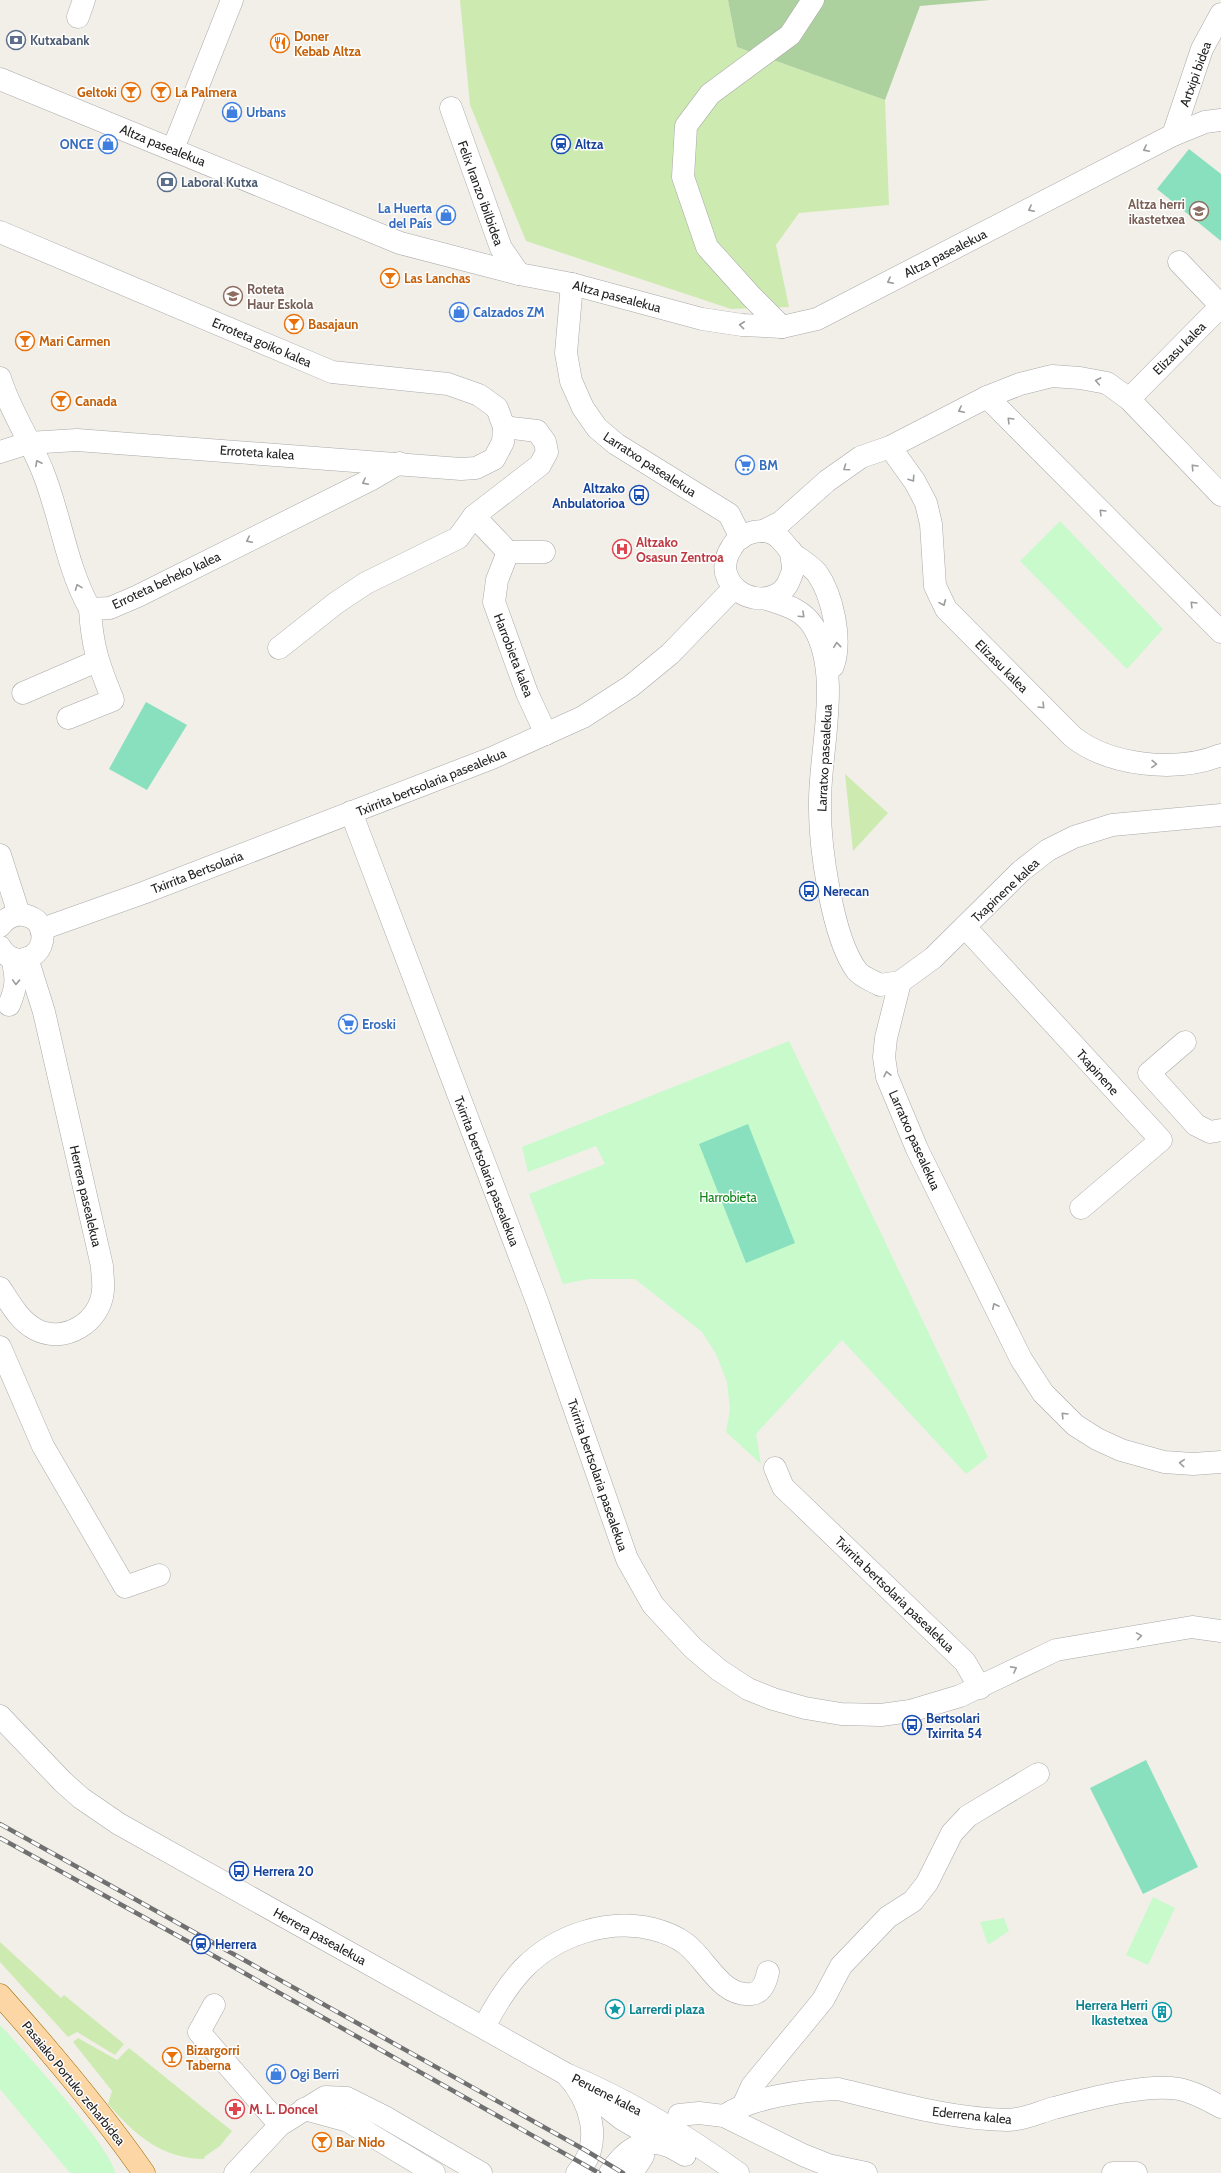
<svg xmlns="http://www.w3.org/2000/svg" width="1221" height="2173" font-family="Cabin,sans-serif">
	<rect width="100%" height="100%" fill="#f2efe9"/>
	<g fill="#cdebb0">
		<polygon points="460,0 728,0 737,47 885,100 889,205 799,213 776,245 789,307 731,309 526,241 470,105"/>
		<polygon points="845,774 888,813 853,851"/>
		<polygon points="0,1942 61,1998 64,1995 124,2044 115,2055 77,2032 68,2037 0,1962"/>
		<path d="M 78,2038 L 117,2060 L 129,2048 L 232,2131 L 220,2146 L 204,2157 L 205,2159 C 162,2159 135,2135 108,2104 L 112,2091 L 73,2042 Z"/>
	</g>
	<polygon fill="#add19e" points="728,0 990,0 920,6 885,100 737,47"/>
	<g fill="#c8facc">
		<polygon points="1060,521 1163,629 1127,669 1020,561"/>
		<polygon points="789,1041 988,1457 966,1474 842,1340 756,1434 761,1464 726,1432 730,1409 727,1382 716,1354 702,1332 635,1279 589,1279 563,1284 529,1194 605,1164 596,1146 528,1172 522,1147"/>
		<polygon points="1153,1897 1175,1908 1148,1965 1126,1955"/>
		<polygon points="1004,1918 1009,1931 988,1945 980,1922"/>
		<path d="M 0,2025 C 21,2047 112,2149 115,2173 L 70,2173 L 0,2089 Z"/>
	</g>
	<g fill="#88e0be">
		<polygon points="1189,149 1221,174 1221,241 1157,189"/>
		<polygon points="146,702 187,725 147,790 109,769"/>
		<polygon points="748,1124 795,1243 746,1263 699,1144"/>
		<polygon points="1146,1760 1198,1867 1143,1894 1090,1788"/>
	</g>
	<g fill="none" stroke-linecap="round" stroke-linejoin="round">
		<defs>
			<g id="minor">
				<polyline points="78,17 84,0"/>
				<polyline points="0,79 400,243 519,274 572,284 702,319 742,325 782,327 817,319 1173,135 1205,122 1221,120"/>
				<polyline points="451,108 501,248 519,274"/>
				<polyline points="1173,135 1202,49 1221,14"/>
				<polyline points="173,149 232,0"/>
				<polyline points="0,232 332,372 448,384 479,395 497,408 504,427 503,442 494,459 476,468 461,469 77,440 28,443 0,452"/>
				<polyline points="572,284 566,353 571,381 583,408 597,428 616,444 729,514 741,538"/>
				<polyline points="782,327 751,296 707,247 683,177 686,126 710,94 790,35 813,0"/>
				<path d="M 0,378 C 10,411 30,439 43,472 C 61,517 66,566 90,609 L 110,608 L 138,596 L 370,480 L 399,463"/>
				<polyline points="987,397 1221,632"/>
				<polyline points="1129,399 1221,306 1179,262"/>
				<path d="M 890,447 L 915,482 L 926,503 L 931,524 L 935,586 L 946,609 L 1073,737 C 1110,766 1177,773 1221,755"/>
				<polyline points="474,516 508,552 497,580 494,602 527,693 546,734"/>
				<polyline points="763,531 781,522 827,481 861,457 890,447 987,397 1020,384 1052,376 1080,378 1107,383 1129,399 1221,495"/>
				<path d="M 791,551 C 791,557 793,563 793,569 C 793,573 790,577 789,581 C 777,609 733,601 726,573 C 724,564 727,554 732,547 C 740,532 766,525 779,538 C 785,543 788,549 793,554 C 801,560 811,566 817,573 C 833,596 842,640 833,666"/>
				<polyline points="508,552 544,552"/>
				<path d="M 767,599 C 785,605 802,609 813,626 C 842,673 820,749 820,801 C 819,844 832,938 857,971 C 862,977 873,981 880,985 L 900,982 L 933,958 L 1021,871 L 1048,850 L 1074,837 L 1112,825 L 1221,815"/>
				<polyline points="279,648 336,603 366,583 458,538 474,516 540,465 547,452 545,442 537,431 504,427"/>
				<polyline points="23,693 97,661"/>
				<path d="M 68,718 L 113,700 C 99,666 92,647 90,609"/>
				<polyline points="351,812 538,1304 627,1559 653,1605 693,1648 719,1670 748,1689 773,1699 805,1708 841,1714 881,1715 910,1711 960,1696 1056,1650 1192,1627 1221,1631"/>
				<polyline points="0,855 19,914"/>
				<path d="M 0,926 C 10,913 24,911 37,921 C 57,950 17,976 0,947"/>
				<polyline points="965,927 1161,1140 1081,1208"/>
				<polyline points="42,929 143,893 492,758 583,717 631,686 670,654 734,588"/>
				<polyline points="900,982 886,1038 884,1057 887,1077 917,1149 1021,1359 1043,1393 1075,1425 1097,1439 1121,1450 1164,1462 1193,1464 1221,1462"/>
				<path d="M 9,1005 C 17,987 17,978 12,958"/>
				<polyline points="1185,1042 1149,1073 1196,1125 1210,1132 1221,1130"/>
				<path d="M 0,1288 C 10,1303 19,1320 35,1329 C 64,1345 101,1322 103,1290 C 104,1283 102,1274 102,1266 L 44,1012 L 27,958"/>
				<polyline points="0,1347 43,1446 125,1587 159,1575"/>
				<polyline points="775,1468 783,1487 965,1662 980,1688"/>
				<path d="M 0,1716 L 63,1782 L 81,1798 L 119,1824 L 566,2074 C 590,2100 605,2143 577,2173"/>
				<polyline points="214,2005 199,2032 280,2125"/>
				<path d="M 484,2027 C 495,2006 508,1984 525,1967 C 557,1935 608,1918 653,1929 C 665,1932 677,1937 686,1944 C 707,1960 721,1997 751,1994 C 762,1993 766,1982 768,1972"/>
				<path d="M 568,2075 C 628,2100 685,2135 738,2173"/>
				<polyline points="593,2096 622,2119 685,2155"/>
				<polyline points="743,2106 752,2086 823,2000 841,1966 888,1917 913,1901 927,1883 952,1833 968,1816 1038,1774"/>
				<polyline points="304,2109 348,2121 434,2173"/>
				<polyline points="679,2115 699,2113 724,2116 803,2155 828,2165 866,2173"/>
				<path d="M 724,2116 C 752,2097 804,2090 838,2089 C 893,2102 949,2119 1007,2120 C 1024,2120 1039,2112 1054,2108 C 1089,2099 1145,2083 1179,2089 C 1194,2092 1208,2100 1221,2107"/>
				<polyline points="235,2173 280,2125 325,2097 347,2098 383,2116 481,2173"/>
				<path d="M 610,2173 C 623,2152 642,2136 668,2146"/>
				<polyline points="632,2173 643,2156"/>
				<polyline points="1113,2173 1136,2173"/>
			</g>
			<path id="major" d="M 0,1995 C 51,2052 100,2110 144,2173"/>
		</defs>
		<use href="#minor" stroke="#a9a9a9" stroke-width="23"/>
		<use href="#major" stroke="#a06b00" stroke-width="23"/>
		<use href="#minor" stroke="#fff" stroke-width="22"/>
		<use href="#major" stroke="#fcd6a4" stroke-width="22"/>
		<defs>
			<g id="rail">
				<polyline points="0,1824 585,2150 623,2173"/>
				<polyline points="0,1838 198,1947 599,2173"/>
			</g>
		</defs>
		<use href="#rail" stroke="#707070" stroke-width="4.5"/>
		<use href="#rail" stroke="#fff" stroke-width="3" stroke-dasharray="9" stroke-linecap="butt"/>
	</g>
	<defs><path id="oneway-chevron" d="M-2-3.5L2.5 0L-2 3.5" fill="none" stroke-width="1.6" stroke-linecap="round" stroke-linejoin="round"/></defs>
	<g stroke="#9c9c9c">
		<use href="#oneway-chevron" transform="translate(1146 149) rotate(153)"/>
		<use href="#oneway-chevron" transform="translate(1031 209) rotate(153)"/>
		<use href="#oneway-chevron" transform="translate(890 281) rotate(153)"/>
		<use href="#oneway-chevron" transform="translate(742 325) rotate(-174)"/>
		<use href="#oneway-chevron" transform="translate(1098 381) rotate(-169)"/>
		<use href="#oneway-chevron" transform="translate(961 410) rotate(153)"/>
		<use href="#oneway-chevron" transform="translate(1010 420) rotate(-135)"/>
		<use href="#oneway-chevron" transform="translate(38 463) rotate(-117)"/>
		<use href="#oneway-chevron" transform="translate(1194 467) rotate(-133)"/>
		<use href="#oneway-chevron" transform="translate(846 468) rotate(145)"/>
		<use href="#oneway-chevron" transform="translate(912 479) rotate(56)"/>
		<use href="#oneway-chevron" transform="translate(365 482) rotate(153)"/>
		<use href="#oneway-chevron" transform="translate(1102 512) rotate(-135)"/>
		<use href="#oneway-chevron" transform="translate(249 540) rotate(154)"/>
		<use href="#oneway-chevron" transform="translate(78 587) rotate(-111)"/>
		<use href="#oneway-chevron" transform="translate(943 603) rotate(66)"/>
		<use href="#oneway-chevron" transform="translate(1193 604) rotate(-135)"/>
		<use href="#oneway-chevron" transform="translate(802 615) rotate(43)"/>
		<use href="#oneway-chevron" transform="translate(837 645) rotate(-96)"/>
		<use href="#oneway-chevron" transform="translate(1042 706) rotate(45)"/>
		<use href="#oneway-chevron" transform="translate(1154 764) rotate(2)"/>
		<use href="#oneway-chevron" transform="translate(16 982) rotate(92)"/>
		<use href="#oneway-chevron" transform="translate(887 1074) rotate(-102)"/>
		<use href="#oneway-chevron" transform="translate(995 1306) rotate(-116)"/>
		<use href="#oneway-chevron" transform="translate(1064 1415) rotate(-134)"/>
		<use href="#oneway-chevron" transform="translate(1182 1463) rotate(-175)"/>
		<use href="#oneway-chevron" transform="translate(1139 1636) rotate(-9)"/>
		<use href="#oneway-chevron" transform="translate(1014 1669) rotate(-28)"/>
	</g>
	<defs>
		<symbol id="bank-ring" viewBox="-11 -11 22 22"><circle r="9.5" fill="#fff" stroke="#5c6f8a" stroke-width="1.5"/><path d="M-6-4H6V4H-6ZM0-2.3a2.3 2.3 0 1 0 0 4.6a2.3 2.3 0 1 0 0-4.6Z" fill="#5c6f8a"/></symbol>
		<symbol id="restaurant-ring" viewBox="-11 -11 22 22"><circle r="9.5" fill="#fff" stroke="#e8710a" stroke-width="1.5"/><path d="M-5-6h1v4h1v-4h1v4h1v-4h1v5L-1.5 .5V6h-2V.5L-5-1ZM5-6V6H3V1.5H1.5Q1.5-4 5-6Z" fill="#e8710a"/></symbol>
		<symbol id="bar-ring" viewBox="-11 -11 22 22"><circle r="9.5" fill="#fff" stroke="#e8710a" stroke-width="1.5"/><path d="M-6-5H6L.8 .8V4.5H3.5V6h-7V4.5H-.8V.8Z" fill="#e8710a"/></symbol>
		<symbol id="shop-ring" viewBox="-11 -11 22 22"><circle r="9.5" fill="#fff" stroke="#3f7fe0" stroke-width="1.5"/><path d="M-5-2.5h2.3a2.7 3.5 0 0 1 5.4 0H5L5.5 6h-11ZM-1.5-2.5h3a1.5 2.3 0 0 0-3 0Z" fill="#3f7fe0"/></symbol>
		<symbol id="station-ring" viewBox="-11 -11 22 22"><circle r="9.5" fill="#fff" stroke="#1a4fb4" stroke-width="1.5"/><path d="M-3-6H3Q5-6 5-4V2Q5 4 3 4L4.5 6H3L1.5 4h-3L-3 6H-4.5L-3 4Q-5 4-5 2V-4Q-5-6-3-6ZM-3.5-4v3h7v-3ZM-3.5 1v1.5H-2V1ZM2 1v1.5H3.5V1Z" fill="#1a4fb4"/></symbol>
		<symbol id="school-ring" viewBox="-11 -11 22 22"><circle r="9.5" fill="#fff" stroke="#8d6e63" stroke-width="1.5"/><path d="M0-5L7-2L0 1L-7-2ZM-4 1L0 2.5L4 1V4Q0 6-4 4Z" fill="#8d6e63"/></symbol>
		<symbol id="supermarket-ring" viewBox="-11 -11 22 22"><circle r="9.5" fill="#fff" stroke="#3f7fe0" stroke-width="1.5"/><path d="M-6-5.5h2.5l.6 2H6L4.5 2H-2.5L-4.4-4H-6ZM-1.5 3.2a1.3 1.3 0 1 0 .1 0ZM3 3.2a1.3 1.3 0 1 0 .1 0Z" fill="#3f7fe0"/></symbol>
		<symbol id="bus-ring" viewBox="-11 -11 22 22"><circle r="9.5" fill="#fff" stroke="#1a4fb4" stroke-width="1.5"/><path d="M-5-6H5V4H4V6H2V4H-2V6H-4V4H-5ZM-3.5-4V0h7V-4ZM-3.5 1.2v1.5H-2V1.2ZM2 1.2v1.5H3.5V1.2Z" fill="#1a4fb4"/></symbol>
		<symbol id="hospital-ring" viewBox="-11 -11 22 22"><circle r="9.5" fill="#fff" stroke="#e0444e" stroke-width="1.5"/><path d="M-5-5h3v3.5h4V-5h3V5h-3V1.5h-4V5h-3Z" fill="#e0444e"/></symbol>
		<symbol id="sight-ring" viewBox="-11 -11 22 22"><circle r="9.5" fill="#fff" stroke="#0f9aa8" stroke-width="1.5"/><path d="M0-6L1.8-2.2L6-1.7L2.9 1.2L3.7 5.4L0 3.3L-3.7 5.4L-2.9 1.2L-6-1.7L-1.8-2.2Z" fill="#0f9aa8"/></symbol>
		<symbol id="building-ring" viewBox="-11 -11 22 22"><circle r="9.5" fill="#fff" stroke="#0f9aa8" stroke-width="1.5"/><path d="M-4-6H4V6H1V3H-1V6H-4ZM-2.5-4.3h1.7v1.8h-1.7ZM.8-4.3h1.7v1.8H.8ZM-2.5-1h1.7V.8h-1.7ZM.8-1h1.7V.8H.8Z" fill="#0f9aa8"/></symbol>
		<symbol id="pharmacy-ring" viewBox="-11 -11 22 22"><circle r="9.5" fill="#fff" stroke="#e0444e" stroke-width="1.5"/><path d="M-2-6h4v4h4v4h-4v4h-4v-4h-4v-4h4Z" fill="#e0444e"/></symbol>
	</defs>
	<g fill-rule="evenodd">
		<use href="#bank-ring" x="5" y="29" width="22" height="22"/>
		<use href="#restaurant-ring" x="269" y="32" width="22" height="22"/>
		<use href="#bar-ring" x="120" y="81" width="22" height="22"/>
		<use href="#bar-ring" x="150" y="81" width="22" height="22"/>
		<use href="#shop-ring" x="221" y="101" width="22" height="22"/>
		<use href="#shop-ring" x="97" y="133" width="22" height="22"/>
		<use href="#station-ring" x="550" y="133" width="22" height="22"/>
		<use href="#bank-ring" x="156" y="171" width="22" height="22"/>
		<use href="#school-ring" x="1188" y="200" width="22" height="22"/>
		<use href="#shop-ring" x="435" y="204" width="22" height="22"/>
		<use href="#bar-ring" x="379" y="267" width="22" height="22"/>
		<use href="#school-ring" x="222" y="285" width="22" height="22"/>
		<use href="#shop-ring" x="448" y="301" width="22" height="22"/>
		<use href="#bar-ring" x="283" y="313" width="22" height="22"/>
		<use href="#bar-ring" x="14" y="330" width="22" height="22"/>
		<use href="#bar-ring" x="50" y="390" width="22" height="22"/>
		<use href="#supermarket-ring" x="734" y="454" width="22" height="22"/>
		<use href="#bus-ring" x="628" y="484" width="22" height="22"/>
		<use href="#hospital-ring" x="611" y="538" width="22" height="22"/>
		<use href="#bus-ring" x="798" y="880" width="22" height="22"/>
		<use href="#supermarket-ring" x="337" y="1013" width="22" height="22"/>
		<use href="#bus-ring" x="901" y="1714" width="22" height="22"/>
		<use href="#bus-ring" x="228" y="1860" width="22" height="22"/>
		<use href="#station-ring" x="190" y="1933" width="22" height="22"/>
		<use href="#sight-ring" x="604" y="1998" width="22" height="22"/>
		<use href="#building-ring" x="1151" y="2001" width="22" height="22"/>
		<use href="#bar-ring" x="161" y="2046" width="22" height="22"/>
		<use href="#shop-ring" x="265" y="2063" width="22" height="22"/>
		<use href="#pharmacy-ring" x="224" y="2098" width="22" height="22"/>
		<use href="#bar-ring" x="311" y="2131" width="22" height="22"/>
	</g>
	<g text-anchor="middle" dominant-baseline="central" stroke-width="3" stroke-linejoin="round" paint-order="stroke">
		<g font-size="13" font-weight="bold" fill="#c56008" stroke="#fff" text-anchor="start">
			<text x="294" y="36">Doner<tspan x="294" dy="15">Kebab Altza</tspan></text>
			<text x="117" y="92" text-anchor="end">Geltoki</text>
			<text x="175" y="92">La Palmera</text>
			<text x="404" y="278">Las Lanchas</text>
			<text x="308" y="324">Basajaun</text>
			<text x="39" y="341">Mari Carmen</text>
			<text x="75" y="401">Canada</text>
			<text x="186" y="2050">Bizargorri<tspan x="186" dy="15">Taberna</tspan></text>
			<text x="336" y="2142">Bar Nido</text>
		</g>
		<g font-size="13" font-weight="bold" fill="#4e5e75" stroke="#fff" text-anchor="start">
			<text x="30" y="40">Kutxabank</text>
			<text x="181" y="182">Laboral Kutxa</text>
		</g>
		<g font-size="13" fill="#222" stroke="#fff">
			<text transform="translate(1195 74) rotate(-70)">Artxipi bidea</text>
			<text transform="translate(163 145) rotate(22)">Altza pasealekua</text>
			<text transform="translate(481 193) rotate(70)">Felix Iranzo ibilbidea</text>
			<text transform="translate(945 253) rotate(-27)">Altza pasealekua</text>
			<text transform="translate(617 296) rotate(15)">Altza pasealekua</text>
			<text transform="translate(262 342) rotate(23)">Erroteta goiko kalea</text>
			<text transform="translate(1179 348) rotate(-45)">Elizasu kalea</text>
			<text transform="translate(257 452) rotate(4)">Erroteta kalea</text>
			<text transform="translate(650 464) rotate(33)">Larratxo pasealekua</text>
			<text transform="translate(166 580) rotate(-25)">Erroteta beheko kalea</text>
			<text transform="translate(514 655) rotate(69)">Harrobieta kalea</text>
			<text transform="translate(1002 666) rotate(45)">Elizasu kalea</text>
			<text transform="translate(824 758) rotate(-87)">Larratxo pasealekua</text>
			<text transform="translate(431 782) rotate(-22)">Txirrita bertsolaria pasealekua</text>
			<text transform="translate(197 872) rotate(-21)">Txirrita Bertsolaria</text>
			<text transform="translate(1005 890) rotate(-43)">Txapinene kalea</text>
			<text transform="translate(1098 1072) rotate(48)">Txapinene</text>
			<text transform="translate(915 1140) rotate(66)">Larratxo pasealekua</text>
			<text transform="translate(487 1171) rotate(69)">Txirrita bertsolaria pasealekua</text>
			<text transform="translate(86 1196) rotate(77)">Herrera pasealekua</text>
			<text transform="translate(598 1475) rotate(71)">Txirrita bertsolaria pasealekua</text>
			<text transform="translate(895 1594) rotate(44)">Txirrita bertsolaria pasealekua</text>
			<text transform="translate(320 1936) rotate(29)">Herrera pasealekua</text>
			<text transform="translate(74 2083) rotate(51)">Pasaiako Portuko zeharbidea</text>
			<text transform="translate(607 2094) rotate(27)">Peruene kalea</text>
			<text transform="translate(972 2115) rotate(6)">Ederrena kalea</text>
		</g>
		<g font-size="13" font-weight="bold" fill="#366cbe" stroke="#fff" text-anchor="start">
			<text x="246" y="112">Urbans</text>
			<text x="94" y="144" text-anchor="end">ONCE</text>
			<text x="432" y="208" text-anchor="end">La Huerta<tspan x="432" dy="15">del País</tspan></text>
			<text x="473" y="312">Calzados ZM</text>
			<text x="759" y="465">BM</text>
			<text x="362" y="1024">Eroski</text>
			<text x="290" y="2074">Ogi Berri</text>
		</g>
		<g font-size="13" font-weight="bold" fill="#164399" stroke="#fff" text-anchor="start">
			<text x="575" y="144">Altza</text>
			<text x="625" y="488" text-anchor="end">Altzako<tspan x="625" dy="15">Anbulatorioa</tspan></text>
			<text x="823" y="891">Nerecan</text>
			<text x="926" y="1718">Bertsolari<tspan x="926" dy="15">Txirrita 54</tspan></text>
			<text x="253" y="1871">Herrera 20</text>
			<text x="215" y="1944">Herrera</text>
		</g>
		<g font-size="13" font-weight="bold" fill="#785e54" stroke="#fff" text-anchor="end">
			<text x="1185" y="204">Altza herri<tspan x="1185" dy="15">ikastetxea</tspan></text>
			<text x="247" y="289" text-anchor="start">Roteta<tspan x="247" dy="15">Haur Eskola</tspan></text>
		</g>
		<g font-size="13" font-weight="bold" fill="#be3a42" stroke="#fff" text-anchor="start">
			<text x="636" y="542">Altzako<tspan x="636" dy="15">Osasun Zentroa</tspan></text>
			<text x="249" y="2109">M. L. Doncel</text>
		</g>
		<g font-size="13" fill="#0c8416" stroke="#fff">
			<text x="728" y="1197">Harrobieta</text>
		</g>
		<g font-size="13" font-weight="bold" fill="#0d838f" stroke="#fff" text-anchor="end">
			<text x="1148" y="2005">Herrera Herri<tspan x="1148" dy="15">Ikastetxea</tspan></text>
			<text x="629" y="2009" text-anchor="start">Larrerdi plaza</text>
		</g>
	</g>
</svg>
